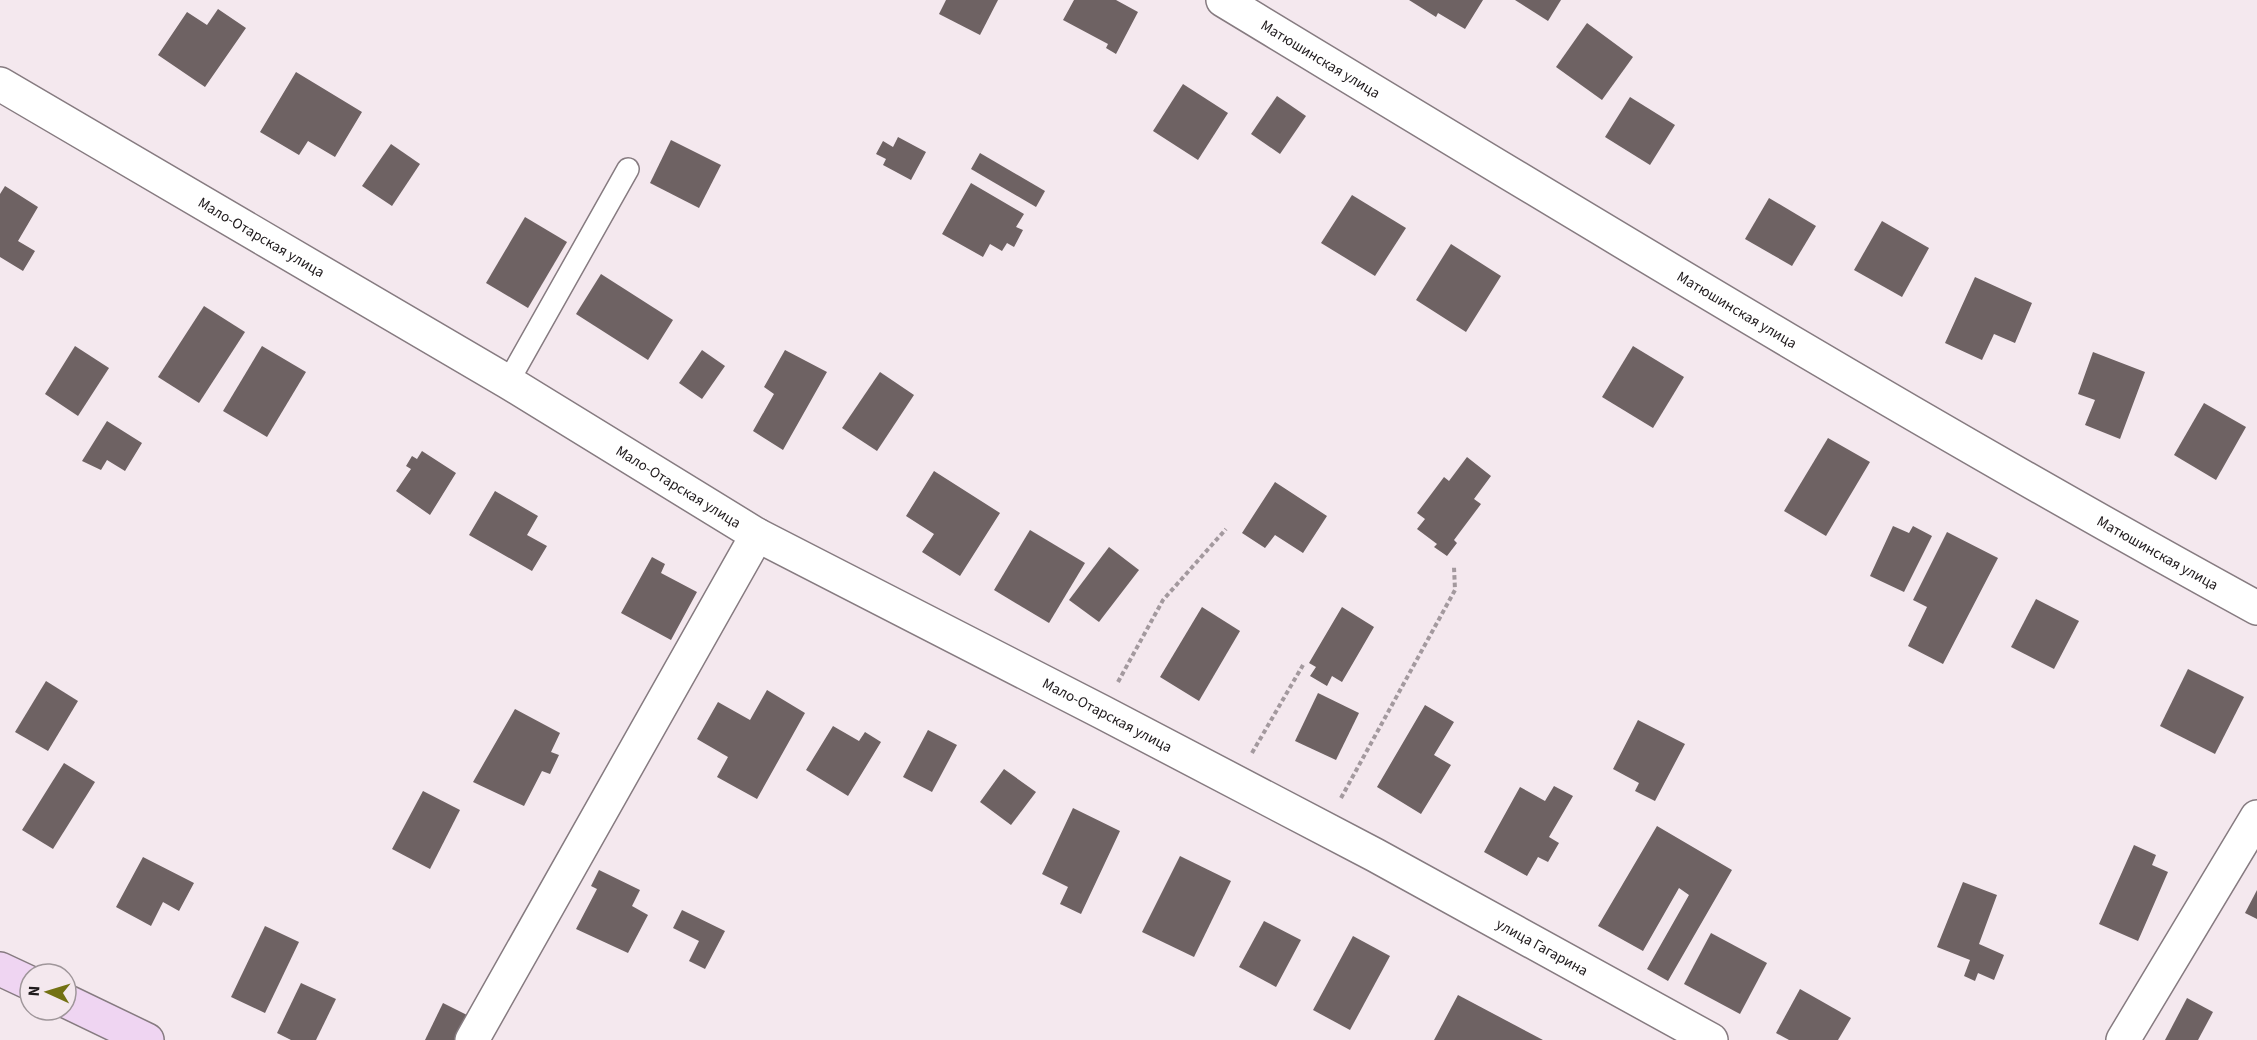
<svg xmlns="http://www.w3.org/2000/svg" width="2257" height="1040" font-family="'Source Sans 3',sans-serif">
	<rect width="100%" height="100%" fill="#f4e8ee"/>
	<g fill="#6e6263">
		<polygon points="946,0 998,0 980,35 939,14"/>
		<polygon points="1074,0 1116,0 1138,12 1116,54 1106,48 1108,44 1063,20"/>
		<polygon points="1409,0 1483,0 1465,29 1438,13 1436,17"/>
		<polygon points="1515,0 1561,0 1548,21"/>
		<polygon points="218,9 246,28 205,87 158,55 187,12 207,25"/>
		<polygon points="1587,23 1633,57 1602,100 1556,67"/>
		<polygon points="296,72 362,112 335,157 308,141 299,155 260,132"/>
		<polygon points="1183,84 1228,113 1198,160 1153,131"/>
		<polygon points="1277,96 1306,116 1280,154 1251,134"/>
		<polygon points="1630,97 1675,125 1650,165 1605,137"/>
		<polygon points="898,137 926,152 911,180 883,165 886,159 876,154 883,141 893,147"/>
		<polygon points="671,140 721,165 699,208 650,183"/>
		<polygon points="391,144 420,164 392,206 362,186"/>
		<polygon points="980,153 1045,191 1036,207 971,169"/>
		<polygon points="971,183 1024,214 1016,227 1023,230 1014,247 1007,243 1002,251 990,244 983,257 942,234"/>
		<polygon points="5,186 38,207 18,241 35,251 23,271 0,257 0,194"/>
		<polygon points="1352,195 1406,228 1375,276 1321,243"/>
		<polygon points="1769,198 1816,226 1792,266 1745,239"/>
		<polygon points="525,217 567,242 528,308 486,283"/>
		<polygon points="1882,221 1929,248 1902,297 1854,270"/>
		<polygon points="1451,244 1501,276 1466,332 1416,300"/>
		<polygon points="601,274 673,320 648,360 576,314"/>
		<polygon points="1975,277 2032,303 2015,343 1994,334 1982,360 1945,343"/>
		<polygon points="204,306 245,332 199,403 158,377"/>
		<polygon points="75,346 109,368 78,416 45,394"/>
		<polygon points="262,346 306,372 267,437 223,411"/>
		<polygon points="1633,346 1684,377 1653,428 1602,397"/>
		<polygon points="702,350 725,366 702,399 679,383"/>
		<polygon points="785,350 827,372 783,450 753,431 774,394 764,387"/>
		<polygon points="2093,352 2145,372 2120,439 2085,425 2095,400 2078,394"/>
		<polygon points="880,372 914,395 877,451 842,428"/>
		<polygon points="2204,403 2246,427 2216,480 2174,455"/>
		<polygon points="107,421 142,443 125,471 107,460 101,470 82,461"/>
		<polygon points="1828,438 1870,462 1826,536 1784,511"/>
		<polygon points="422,451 456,473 430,515 396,491 411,469 406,466 412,456 417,459"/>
		<polygon points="1467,457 1491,476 1474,499 1481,504 1454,540 1457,543 1447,556 1434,547 1437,544 1417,529 1425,519 1417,513 1444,477 1449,481"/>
		<polygon points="934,471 1000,513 960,576 922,552 934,534 906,516"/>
		<polygon points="1275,482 1327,516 1303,553 1275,535 1265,548 1242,533"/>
		<polygon points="495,491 538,516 527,535 547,546 532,571 469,535"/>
		<polygon points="1893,526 1909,533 1913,526 1932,536 1904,592 1870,576"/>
		<polygon points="1030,530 1085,563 1049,623 994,590"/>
		<polygon points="1947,532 1998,558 1943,664 1908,646 1927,607 1913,600"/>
		<polygon points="1109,547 1139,570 1099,622 1069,600"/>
		<polygon points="652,557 665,564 661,573 697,592 671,640 621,613"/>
		<polygon points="2036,599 2079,621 2054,669 2011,647"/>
		<polygon points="1202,607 1240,631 1199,701 1160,677"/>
		<polygon points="1342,607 1374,627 1342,682 1332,676 1327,686 1310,676 1316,667 1309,663"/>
		<polygon points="2188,669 2244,697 2215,754 2160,726"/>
		<polygon points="46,681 78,701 48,751 15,732"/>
		<polygon points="767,690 805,713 757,799 717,777 728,757 697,739 718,702 750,720"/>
		<polygon points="1318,693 1359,713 1336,760 1295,741"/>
		<polygon points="1425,705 1454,722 1434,755 1451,765 1421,814 1377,787"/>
		<polygon points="515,709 560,733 551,752 559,755 550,774 542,771 524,806 473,782"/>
		<polygon points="1638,720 1685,744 1655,801 1635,791 1639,783 1613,769"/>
		<polygon points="833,726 859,741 865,732 881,742 848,796 806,770"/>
		<polygon points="928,730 957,745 932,792 903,777"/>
		<polygon points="64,763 95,782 53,849 22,830"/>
		<polygon points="1004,769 1036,792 1011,825 980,802"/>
		<polygon points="1554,786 1573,796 1549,837 1559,843 1548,862 1538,857 1527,876 1484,852 1520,787 1545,801"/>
		<polygon points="423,791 460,810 430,869 392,849"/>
		<polygon points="1073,808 1120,831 1081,914 1060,904 1068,887 1042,874"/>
		<polygon points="1657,826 1732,870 1668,981 1647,969 1689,895 1679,888 1643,951 1598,926"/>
		<polygon points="2134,845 2156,855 2152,865 2168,872 2138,941 2099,924"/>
		<polygon points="1180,856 1231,881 1194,957 1142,932"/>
		<polygon points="143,857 194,883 179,911 163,902 151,926 116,907"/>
		<polygon points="599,870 640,890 632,906 648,915 628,953 576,929 597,889 591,886"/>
		<polygon points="1963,882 1997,895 1979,944 2004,955 1994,980 1978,973 1975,981 1964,976 1970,960 1937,947"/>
		<polygon points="2257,890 2257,919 2245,913"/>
		<polygon points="682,910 725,931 705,969 689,961 699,941 673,928"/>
		<polygon points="1264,921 1301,940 1276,987 1239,967"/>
		<polygon points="265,926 299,942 265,1013 231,997"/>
		<polygon points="1711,933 1767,963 1740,1014 1684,984"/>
		<polygon points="1353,936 1390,956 1350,1030 1313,1010"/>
		<polygon points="301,983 336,999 316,1040 291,1040 277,1033"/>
		<polygon points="1800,989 1851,1018 1838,1040 1789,1040 1776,1033"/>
		<polygon points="1458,995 1543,1040 1434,1040"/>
		<polygon points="2187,998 2213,1012 2198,1040 2165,1040"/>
		<polygon points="443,1003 475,1019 464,1040 425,1040"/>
	</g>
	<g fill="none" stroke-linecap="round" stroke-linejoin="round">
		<defs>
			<polyline id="lane" points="508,382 628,169"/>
			<g id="street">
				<path id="s1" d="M 1223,0 C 1565,207 1906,416 2257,608"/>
				<path id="s2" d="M 0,84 L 508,382 L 757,535 L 1102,712 L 1375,855 L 1711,1040"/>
				<polyline points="472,1040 757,535"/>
				<polyline points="2123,1040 2257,817"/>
			</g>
			<g id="secondary">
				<polyline points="0,969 30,983"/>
				<polyline points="66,1001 147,1040"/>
			</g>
		</defs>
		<use href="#lane" stroke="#867b80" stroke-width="24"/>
		<use href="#street" stroke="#867b80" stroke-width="36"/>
		<use href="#secondary" stroke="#867b80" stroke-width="36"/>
		<g stroke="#a3999e" stroke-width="4" stroke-dasharray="4.5 3" stroke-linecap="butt">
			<polyline points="1118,682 1163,600 1226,529"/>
			<polyline points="1252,753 1303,665"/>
			<polyline points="1341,798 1455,590 1454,567"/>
		</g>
		<use href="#lane" stroke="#fff" stroke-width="21"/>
		<use href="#street" stroke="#fff" stroke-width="33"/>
		<use href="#secondary" stroke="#efd5f2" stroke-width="33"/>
	</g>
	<g text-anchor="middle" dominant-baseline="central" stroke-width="6" stroke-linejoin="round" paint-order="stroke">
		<g font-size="15" fill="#1f1a1c" stroke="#f4e8ee">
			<text stroke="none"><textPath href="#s1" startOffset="114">Матюшинская улица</textPath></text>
			<text stroke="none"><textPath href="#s2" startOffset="303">Мало-Отарская улица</textPath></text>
			<text stroke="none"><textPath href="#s1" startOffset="600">Матюшинская улица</textPath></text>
			<text stroke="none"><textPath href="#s2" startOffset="789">Мало-Отарская улица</textPath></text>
			<text stroke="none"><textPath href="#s1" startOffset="1086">Матюшинская улица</textPath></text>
			<text stroke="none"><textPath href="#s2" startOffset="1275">Мало-Отарская улица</textPath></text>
			<text stroke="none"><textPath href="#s2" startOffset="1768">улица Гагарина</textPath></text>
		</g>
	</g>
	<g transform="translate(48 992) rotate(274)"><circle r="28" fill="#f4e8ee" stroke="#9f969a" stroke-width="1.5"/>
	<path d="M0-4.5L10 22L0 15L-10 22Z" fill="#737113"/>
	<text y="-9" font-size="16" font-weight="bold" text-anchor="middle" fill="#1f1a1c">N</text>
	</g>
</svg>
